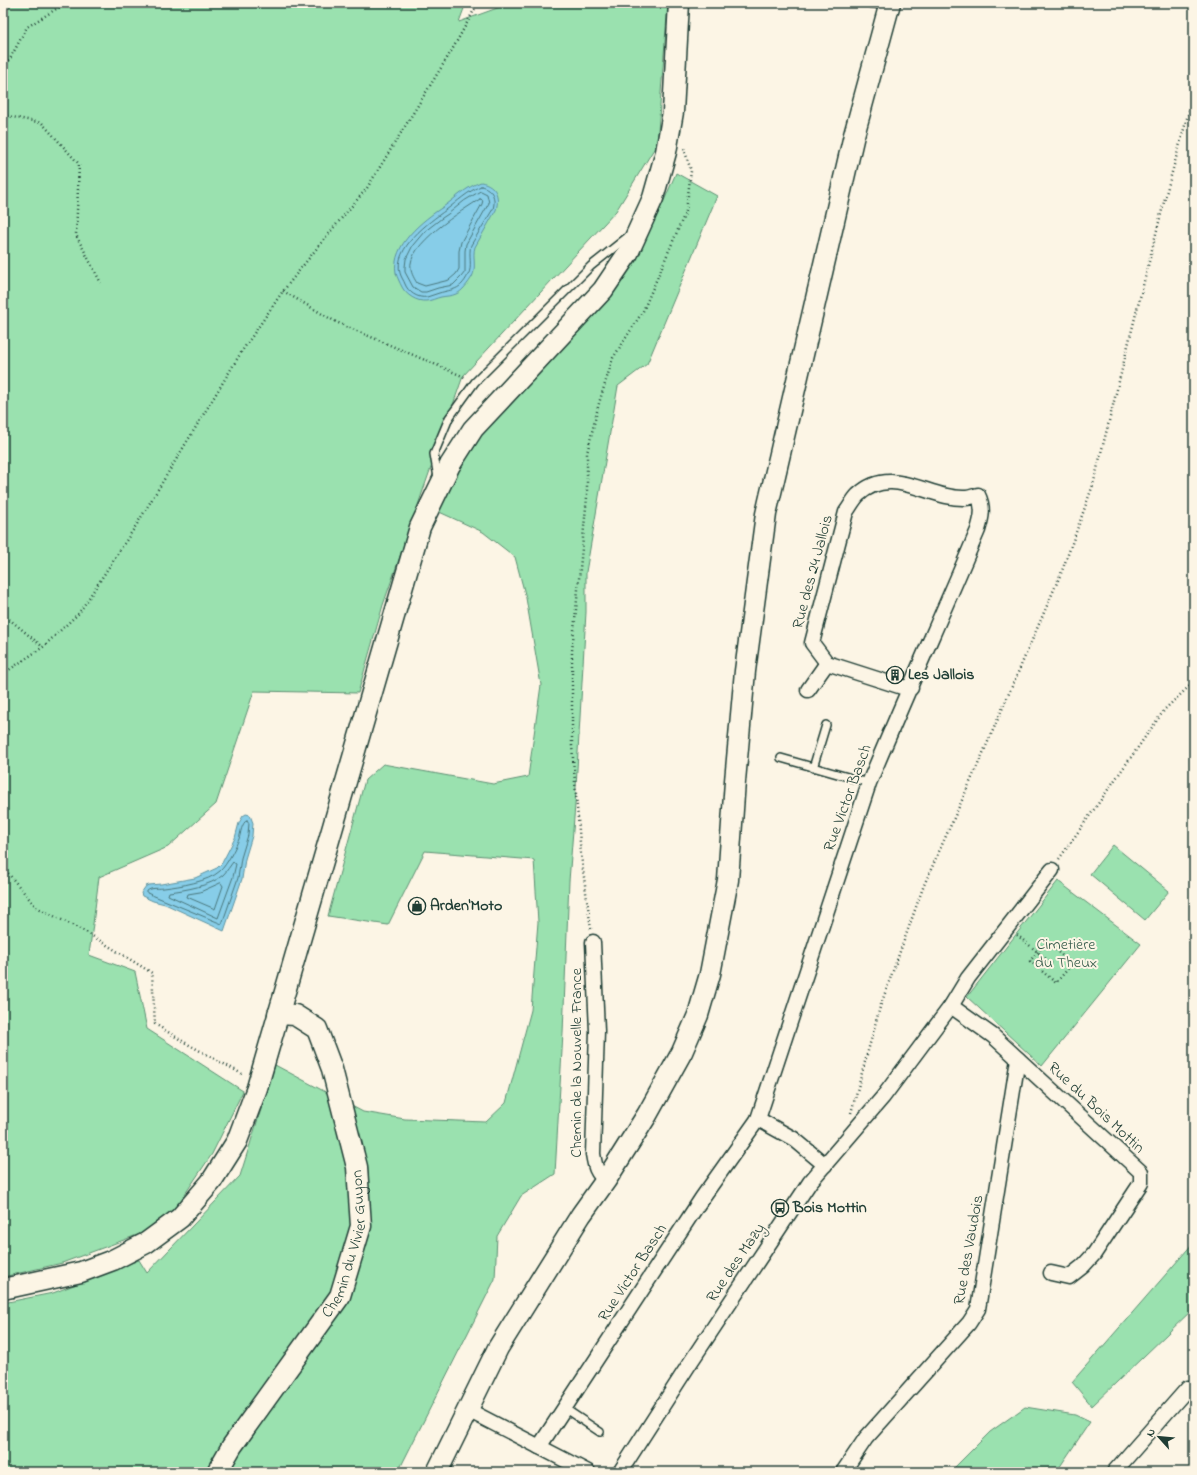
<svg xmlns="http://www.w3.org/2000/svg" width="1197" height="1475" font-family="'Indie Flower',sans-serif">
	<rect width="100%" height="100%" fill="#fcf5e5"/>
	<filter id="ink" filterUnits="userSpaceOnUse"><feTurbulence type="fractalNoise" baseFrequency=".025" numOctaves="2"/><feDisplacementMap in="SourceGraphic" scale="8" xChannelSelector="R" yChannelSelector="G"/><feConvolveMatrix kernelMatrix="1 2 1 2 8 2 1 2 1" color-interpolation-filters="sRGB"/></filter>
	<g filter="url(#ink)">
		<g fill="#9ae1af" stroke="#5c8f72">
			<polygon points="3,3 466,3 459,22 511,3 668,3 657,144 616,211 463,376 383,605 358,693 254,691 216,804 168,847 99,877 89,955 135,972 147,1029 243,1091 212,1154 164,1225 62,1263 3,1277"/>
			<polygon points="676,173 717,196 647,364 618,386 586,572 586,612 575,805 569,881 563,1033 555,1174 521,1196 497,1236 495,1279 398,1472 3,1472 3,1303 53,1293 139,1260 147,1273 240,1176 275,1065 363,1112 405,1119 486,1122 506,1103 531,1010 538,922 534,860 425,851 388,925 328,916 365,780 383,764 493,784 528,777 541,685 526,598 515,557 483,532 435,510 481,431 518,395 606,303 634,260 663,203"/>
			<polygon points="1113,845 1169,891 1145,920 1090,874"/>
			<polygon points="1058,881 1141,944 1042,1066 967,997"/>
			<polygon points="1194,1242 1194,1308 1092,1406 1072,1382"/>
			<polygon points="1025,1407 1075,1415 1090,1422 1059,1468 1014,1470 1013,1472 950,1472 990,1432"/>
		</g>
		<g fill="#87cde8" stroke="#5d93a0">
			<path d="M 481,182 C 496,185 500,196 496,210 L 475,247 C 472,256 477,268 472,277 C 469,282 462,292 456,294 C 452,296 446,296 441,297 C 436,298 431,301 426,301 C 417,302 406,295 402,287 C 400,283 397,277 396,273 C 391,245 423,220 443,207 C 456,198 466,187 481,182 Z"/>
			<polygon points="246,814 250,815 253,823 252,836 245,859 242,879 224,931 165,904 153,901 142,896 141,893 146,886 149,885 161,884 195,878 217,868 222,863 235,838 239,823 243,816"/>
		</g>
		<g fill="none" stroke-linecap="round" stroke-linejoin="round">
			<g stroke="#49777c" stroke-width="1">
				<path d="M 481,186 C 493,189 496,198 493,209 L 471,245 C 468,255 473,267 468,275 C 460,291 453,289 439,293 C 435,294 431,296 427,297 C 418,299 408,292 405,284 C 404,281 401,277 400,273 C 393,248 429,222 446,210 C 457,202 468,191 481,186 Z"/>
				<polygon points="481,191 487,194 489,203 466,244 465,251 465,272 461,277 453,285 438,288 426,292 421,292 413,287 405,272 405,267 406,259 413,245 424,232 442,218 448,214 464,201"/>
				<path d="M 480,199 L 483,200 L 482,204 L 461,242 L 459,251 L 459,269 L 456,274 L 449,280 L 425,286 L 417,283 C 415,280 411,273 411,269 C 406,245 463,210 480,199 Z"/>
				<path d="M 247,820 L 249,823 L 248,835 L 241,858 L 238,878 L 222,924 L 147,893 L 147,891 C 152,887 158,889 164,888 C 180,886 208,882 220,871 C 227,865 235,848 239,839 C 241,833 241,824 247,820 Z"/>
				<path d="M 233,862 L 236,864 L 233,877 L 218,918 L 168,895 L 169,892 C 185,890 211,886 223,875 C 227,871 230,866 233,862 Z"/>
				<polygon points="221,883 223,886 215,909 187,897 188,894 200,892"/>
			</g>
			<defs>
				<g id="lane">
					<polyline points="868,3 889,6"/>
					<polyline points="438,478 434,454 449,418 475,382 591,266 630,235"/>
					<polyline points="781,758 869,783"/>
					<polyline points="813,768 826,725"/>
					<polyline points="564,1408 600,1432"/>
				</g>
				<g id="street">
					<polyline points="808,690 827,663"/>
					<path d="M 593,942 L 597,1031 L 593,1154 C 595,1166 596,1173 606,1180"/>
					<polyline points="951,1006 993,1036 1141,1172 1141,1183 1094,1254 1083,1266 1069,1277 1051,1273"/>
					<polyline points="758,1119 794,1139 825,1165"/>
					<polyline points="468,1410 588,1472"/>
					<path d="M 539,1447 L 702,1198 L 758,1119 L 869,783 C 904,699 942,615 978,530 C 982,517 984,507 978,495 C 974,496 970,498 966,498 C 929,500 892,463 858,495 C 853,500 850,507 846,512 L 812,643 L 827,663 L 902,687 L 911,688"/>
					<polyline points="620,1472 690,1363 810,1182 883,1097 951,1006 968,978 1052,870"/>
					<polyline points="843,1472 866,1438 969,1323 978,1309 1018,1059"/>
					<polyline points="1114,1472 1188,1388"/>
				</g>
				<g id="secondary">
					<polyline points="3,1289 81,1272 113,1260 146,1243 180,1218 211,1182 237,1141 257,1088 420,527 450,465 473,429 603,290 628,253 653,198 666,152 673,112 679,3"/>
					<path id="s1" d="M 217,1472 L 232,1446 L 340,1296 L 361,1226 L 357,1167 L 332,1069 L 317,1029 L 295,1015 L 278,1014"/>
					<polyline points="437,1472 498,1348 581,1215 606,1180 647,1115 682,1052 698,1015 710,974 728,880 735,781 745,671 766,514 854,135 890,3"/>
				</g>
			</defs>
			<use href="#lane" stroke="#1f3d34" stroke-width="10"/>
			<use href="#street" stroke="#1f3d34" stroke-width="17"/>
			<use href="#secondary" stroke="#1f3d34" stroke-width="23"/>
			<g stroke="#1f3d34" stroke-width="2.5" stroke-dasharray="1 3" stroke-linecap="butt">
				<polyline points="3,72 27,27 66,3"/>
				<polyline points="3,115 42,123 79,164 76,235 101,283"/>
				<polyline points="283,291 336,322 467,378"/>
				<polyline points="3,614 43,647"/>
				<polyline points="3,674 43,647 79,613 137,524 242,351 283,291 325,238 367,188 452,50 478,3"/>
				<polyline points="1059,859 1165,709 1194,682"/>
				<polyline points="3,867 36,907 86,932 152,973 155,1024 184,1042 244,1075"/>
				<polyline points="591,929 581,855 572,746 572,651 587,497 587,453 599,403 613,358 643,311 686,211 691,171 684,148"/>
				<polyline points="1017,935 1052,964"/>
				<polygon points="1046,942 1072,964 1056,983 1030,961"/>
				<polyline points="851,1113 880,1007 924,885 984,751 1062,571 1093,485 1166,194 1194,93"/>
			</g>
			<use href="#lane" stroke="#fcf5e5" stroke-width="7"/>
			<use href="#street" stroke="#fcf5e5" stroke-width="14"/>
			<use href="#secondary" stroke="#fcf5e5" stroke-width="20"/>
		</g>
	</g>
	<defs>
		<symbol id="building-ring" viewBox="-11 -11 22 22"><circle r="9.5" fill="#fcf5e5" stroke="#1f3d34" stroke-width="1.5"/><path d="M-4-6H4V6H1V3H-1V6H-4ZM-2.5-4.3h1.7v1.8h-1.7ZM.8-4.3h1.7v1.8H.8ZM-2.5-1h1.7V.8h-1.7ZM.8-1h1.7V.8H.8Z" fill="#1f3d34"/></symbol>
		<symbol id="shop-ring" viewBox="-11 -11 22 22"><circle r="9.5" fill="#fcf5e5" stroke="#1f3d34" stroke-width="1.5"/><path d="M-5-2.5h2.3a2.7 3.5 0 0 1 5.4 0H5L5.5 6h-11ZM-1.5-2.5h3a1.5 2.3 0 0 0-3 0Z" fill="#1f3d34"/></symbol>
		<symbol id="bus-ring" viewBox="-11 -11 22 22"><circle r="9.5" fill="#fcf5e5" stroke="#1f3d34" stroke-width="1.5"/><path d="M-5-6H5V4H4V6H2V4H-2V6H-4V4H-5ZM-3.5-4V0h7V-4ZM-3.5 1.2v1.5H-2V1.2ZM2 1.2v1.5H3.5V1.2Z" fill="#1f3d34"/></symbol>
	</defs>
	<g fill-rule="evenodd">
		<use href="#building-ring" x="885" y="665" width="20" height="20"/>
		<use href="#shop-ring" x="407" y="896" width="20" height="20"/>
		<use href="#bus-ring" x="770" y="1198" width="20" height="20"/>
	</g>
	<g text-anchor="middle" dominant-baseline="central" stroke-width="4" stroke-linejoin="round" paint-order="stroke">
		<g font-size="16" fill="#1f3d34" stroke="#fcf5e5">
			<text transform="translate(813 572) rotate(-75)">Rue des 24 Jallois</text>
			<text transform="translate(848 798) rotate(-70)">Rue Victor Basch</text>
			<text transform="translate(577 1063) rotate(-90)">Chemin de la Nouvelle France</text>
			<text transform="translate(1096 1108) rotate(43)">Rue du Bois Mottin</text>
			<text stroke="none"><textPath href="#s1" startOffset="267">Chemin du Vivier Guyon</textPath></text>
			<text transform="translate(969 1250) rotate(-80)">Rue des Vaudois</text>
			<text transform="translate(736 1263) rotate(-56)">Rue des Mazy</text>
			<text transform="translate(633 1273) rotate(-57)">Rue Victor Basch</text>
		</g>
		<g font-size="16" font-weight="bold" fill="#1f3d34" stroke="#fcf5e5" text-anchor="start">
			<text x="908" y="675">Les Jallois</text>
			<text x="430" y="906">Arden'Moto</text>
			<text x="793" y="1208">Bois Mottin</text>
		</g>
		<g font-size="16" fill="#385e4d" stroke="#fcf5e5">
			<text x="1066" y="945">Cimetière<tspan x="1066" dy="18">du Theux</tspan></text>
		</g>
	</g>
	<rect width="1197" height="1475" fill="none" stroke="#fcf5e5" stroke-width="16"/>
	<rect x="8" y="8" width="1181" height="1459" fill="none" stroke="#1f3d34" stroke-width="1.5" filter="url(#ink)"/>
	<g transform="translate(1159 1437) rotate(297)" stroke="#fcf5e5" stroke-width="3" paint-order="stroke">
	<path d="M0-3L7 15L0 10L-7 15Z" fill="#1f3d34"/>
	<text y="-6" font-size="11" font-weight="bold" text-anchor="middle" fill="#1f3d34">N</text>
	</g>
</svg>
